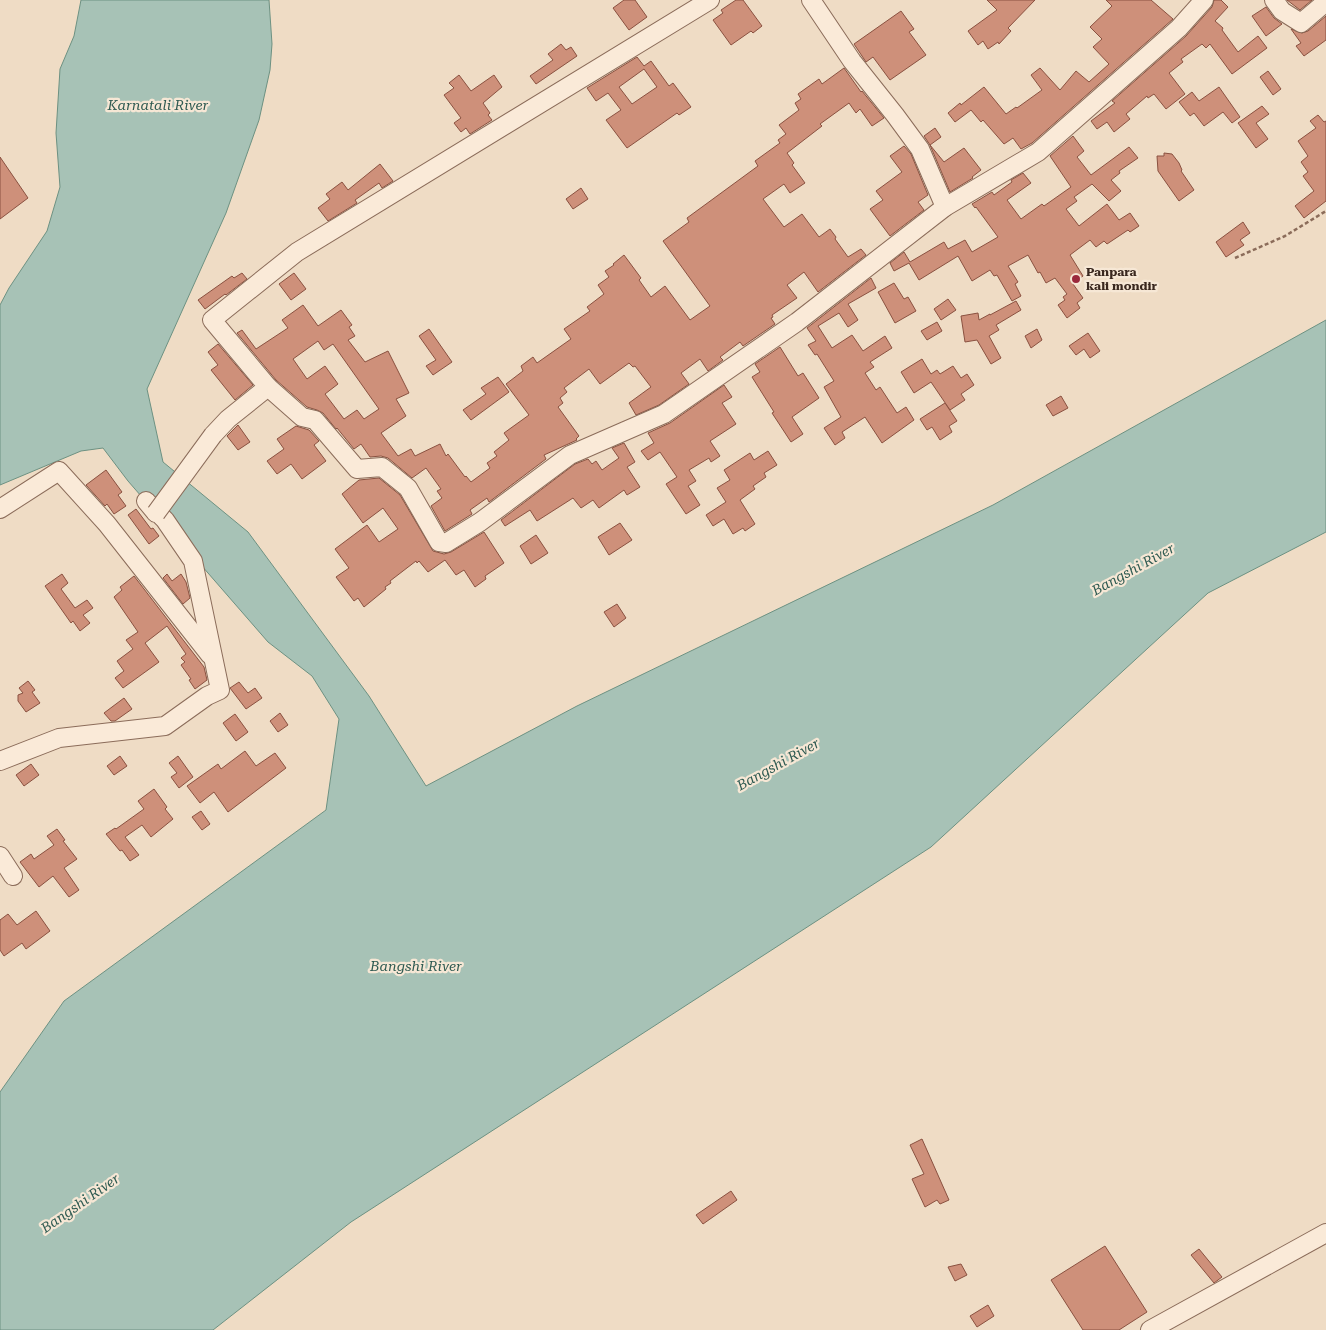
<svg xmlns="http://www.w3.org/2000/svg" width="1326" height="1330" font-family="'Roboto Serif',serif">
	<rect width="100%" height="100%" fill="#efdcc5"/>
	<polygon fill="#a7c2b6" stroke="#6d9182" points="81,0 269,0 272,44 270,70 259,120 226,213 147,389 163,462 248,532 369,696 426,786 577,706 993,505 1326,320 1326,532 1208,593 931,847 351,1222 213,1330 0,1330 0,1092 64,1001 326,810 339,719 312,676 268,642 128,481 103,448 81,451 0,485 0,305 9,288 47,231 60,187 56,133 60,69 74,36"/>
	<g fill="#ce907a" stroke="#8a5140" fill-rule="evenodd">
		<polygon points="624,0 635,0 647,17 629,30 613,8"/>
		<polygon points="736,0 743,0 762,26 753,33 751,31 731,45 713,20 723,13 721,10"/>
		<polygon points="987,0 1035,0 1008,28 1011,31 999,44 998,42 988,49 983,41 978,45 968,31 997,10"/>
		<polygon points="1106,0 1151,0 1173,19 1032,143 1021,149 1013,138 1004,144 983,120 981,122 971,110 955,122 948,113 960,103 961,105 984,87 1006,114 1016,107 1017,108 1042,90 1031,75 1040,68 1060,90 1076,71 1089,82 1109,64 1093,47 1102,39 1090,27 1112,6"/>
		<polygon points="1214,0 1221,0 1228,7 1215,21 1223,28 1222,30 1238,52 1258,36 1267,48 1232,74 1210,44 1206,48 1202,44 1181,59 1183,62 1169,73 1185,94 1166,109 1154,94 1148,98 1147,96 1126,114 1130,119 1114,132 1107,122 1097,129 1091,121 1115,103 1112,101 1186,36 1212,7"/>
		<polygon points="1287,0 1312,0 1300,10"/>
		<polygon points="1266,7 1274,18 1282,24 1266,36 1252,16"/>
		<polygon points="901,11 914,29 909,32 926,55 890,80 873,57 866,62 854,44"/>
		<polygon points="1326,16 1326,40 1304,56 1296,46 1301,43 1291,29 1302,33 1308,31"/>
		<polygon points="561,44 566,50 571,47 577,56 536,84 530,76 553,60 548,54"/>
		<path d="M 637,57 L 644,66 L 651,61 L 669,86 L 673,83 L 691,107 L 679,115 L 677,113 L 627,148 L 606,120 L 621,110 L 608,93 L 596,101 L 587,88 ZM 644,69 L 657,87 L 632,104 L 619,87 Z"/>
		<path d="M 844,68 L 861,92 L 862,91 L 884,118 L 872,126 L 860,109 L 856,113 L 849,103 L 820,124 L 822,126 L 787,153 L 794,163 L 792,165 L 805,183 L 790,193 L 784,184 L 763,199 L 784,227 L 802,214 L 819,237 L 830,229 L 836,237 L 835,239 L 848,257 L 861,249 L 866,255 L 818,292 L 804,272 L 787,285 L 797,298 L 772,315 L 773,317 L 771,318 L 775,324 L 743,346 L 740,342 L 720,357 L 723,360 L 708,371 L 700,359 L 681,373 L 689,384 L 659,405 L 636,415 L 629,403 L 651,387 L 635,366 L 633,367 L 629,363 L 600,384 L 589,369 L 564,388 L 567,392 L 560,398 L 563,403 L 558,407 L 579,436 L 576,439 L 577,440 L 544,455 L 546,459 L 489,502 L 487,498 L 470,510 L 472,514 L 445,531 L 431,506 L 442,498 L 437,491 L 441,489 L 426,468 L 412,478 L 388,458 L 381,456 L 370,457 L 361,444 L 354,449 L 337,428 L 336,429 L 323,413 L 317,410 L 307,407 L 276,380 L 237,333 L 242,330 L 256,349 L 288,328 L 282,320 L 303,305 L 318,326 L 341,310 L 352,325 L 349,327 L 355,336 L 348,340 L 365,362 L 388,351 L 409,393 L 396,399 L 406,416 L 381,433 L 398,456 L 411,449 L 415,456 L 440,444 L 446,456 L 448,454 L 465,477 L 466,476 L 471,482 L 490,468 L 487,463 L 497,456 L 494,452 L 509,440 L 504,433 L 529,415 L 506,384 L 523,371 L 521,366 L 533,357 L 537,363 L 571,339 L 564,329 L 590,311 L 587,307 L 604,294 L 598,285 L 609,277 L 605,271 L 614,265 L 613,264 L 624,255 L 641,278 L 639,280 L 651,297 L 665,286 L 690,320 L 710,306 L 663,241 L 689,222 L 687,218 L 758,166 L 755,161 L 780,143 L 778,140 L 786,134 L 779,125 L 799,110 L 795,103 L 801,99 L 798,94 L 819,79 L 822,84 ZM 318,341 L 324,350 L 333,344 L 379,409 L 364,419 L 357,410 L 344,419 L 325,394 L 338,384 L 325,366 L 307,379 L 293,359 Z"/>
		<polygon points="1268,71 1281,89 1273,95 1260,77"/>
		<polygon points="459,75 471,91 494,75 502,87 483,103 490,113 488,115 492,120 470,134 466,128 461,132 454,123 461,118 444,95 454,88 449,83"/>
		<polygon points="1219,87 1240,117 1232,123 1223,112 1204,126 1194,113 1190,116 1179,102 1192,92 1199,101"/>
		<polygon points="1262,106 1269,114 1256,123 1268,139 1256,148 1238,123"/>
		<polygon points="1318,115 1324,122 1326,121 1326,201 1304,218 1295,206 1314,191 1303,176 1308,172 1301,162 1308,156 1298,141 1316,128 1310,121"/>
		<polygon points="935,128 941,137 930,145 944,162 964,148 981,170 972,177 973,178 950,192 930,145 924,136"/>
		<polygon points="1073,136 1084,151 1077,157 1091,175 1129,147 1138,158 1119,171 1120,173 1111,180 1121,191 1109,201 1092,184 1074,197 1077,201 1066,209 1079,226 1107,204 1119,220 1130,213 1139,226 1130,232 1128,230 1107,244 1104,241 1096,247 1090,240 1070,255 1083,276 1073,284 1083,298 1077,303 1080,308 1067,318 1058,305 1065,300 1063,297 1067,294 1055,278 1046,283 1040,272 1038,273 1028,255 1008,266 1018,282 1015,284 1021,296 1012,301 997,275 994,276 990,270 972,281 958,256 919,280 909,263 894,271 890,263 904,252 910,262 944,242 948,249 965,240 972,252 998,237 976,207 975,208 972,204 992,192 994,195 1012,182 1011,180 1023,173 1031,183 1007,200 1021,219 1042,204 1044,206 1071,187 1050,156"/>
		<polygon points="904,146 911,154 928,195 918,202 924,210 890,236 870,209 883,200 876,191 902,172 890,156"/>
		<polygon points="1164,153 1172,154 1179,163 1182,170 1181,171 1194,190 1179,201 1158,171 1157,156 1164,156"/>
		<polygon points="0,157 28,198 0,219"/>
		<polygon points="380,164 393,181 382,188 379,183 355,200 357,203 328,221 318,208 330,199 326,194 342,182 348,190"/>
		<polygon points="581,188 588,199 573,209 566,199"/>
		<polygon points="1243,222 1250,233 1240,240 1244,245 1226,257 1216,242"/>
		<polygon points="242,273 247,279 226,295 225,294 205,309 198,300 232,276 234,278"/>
		<polygon points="294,273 306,289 291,300 279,284"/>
		<polygon points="871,278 876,288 848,304 858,320 848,327 839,313 818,326 832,348 852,335 863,351 885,336 892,348 870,362 874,367 865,373 876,390 880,387 897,413 906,407 914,420 882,443 865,417 842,432 845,438 835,445 824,428 841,417 824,387 834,381 817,354 815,355 808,345 816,341 807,328"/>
		<polygon points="894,283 904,299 908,297 916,311 895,323 878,292"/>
		<polygon points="948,299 956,310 941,320 934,309"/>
		<polygon points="1016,301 1021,310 996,325 999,330 989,336 1001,358 991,364 977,340 965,342 961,316 978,313 979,320 990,314 990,315"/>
		<polygon points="937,322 942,331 927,340 921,331"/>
		<polygon points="429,329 452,362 433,375 426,366 436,360 419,336"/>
		<polygon points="1037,329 1042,340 1031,348 1025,336"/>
		<polygon points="1088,333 1100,351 1090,358 1084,349 1076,355 1069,346"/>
		<polygon points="218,344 253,385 235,400 211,370 218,365 208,352"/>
		<polygon points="780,347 798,376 803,373 819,398 792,417 803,434 791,442 772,413 774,412 752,377 760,372 755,364"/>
		<polygon points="922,359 931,374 937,370 940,374 953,366 961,378 967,374 974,385 961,394 965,400 950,410 931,382 914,393 901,372"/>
		<polygon points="498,377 509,392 471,420 463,410 486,394 481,388"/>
		<polygon points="724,385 732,397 722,403 736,424 710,441 720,456 711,462 709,458 689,470 696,481 688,486 700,505 686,514 666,484 677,477 660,452 648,460 641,451 654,443 648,433 670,423"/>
		<polygon points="1061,396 1068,408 1053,416 1046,405"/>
		<polygon points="945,403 957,421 949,426 952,432 940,440 932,427 927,430 920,419"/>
		<polygon points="238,425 250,442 238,450 227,436"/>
		<polygon points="296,426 309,430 319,441 314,445 326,461 302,479 291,464 277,474 267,461 284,449 277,439"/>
		<polygon points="624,443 635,462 627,467 640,487 627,495 624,490 599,508 593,500 581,508 573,498 537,521 530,510 505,526 501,520 575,464 588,459 592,464 596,461 602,470 619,458 612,448"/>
		<polygon points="768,451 777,465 764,473 766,477 753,486 755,489 740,500 755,524 745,531 743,528 733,534 724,519 713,526 706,515 726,502 717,488 730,480 724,470 750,453 754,460"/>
		<polygon points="106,470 122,492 118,495 126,506 114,514 107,504 105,506 86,485"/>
		<polygon points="379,478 400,495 433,551 444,554 451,552 484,532 504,563 485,576 486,579 475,587 464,570 456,575 445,560 428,572 419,561 417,563 416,561 390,581 391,583 385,587 386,589 364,607 358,598 354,601 336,577 349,568 335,549 367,525 379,542 398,529 383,508 363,523 342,494 359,480"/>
		<polygon points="136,509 151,529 153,528 159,536 149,544 128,515"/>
		<polygon points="620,523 632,540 609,555 598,537"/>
		<polygon points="536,535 548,553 531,564 520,546"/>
		<polygon points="62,574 68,583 61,589 75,608 87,600 93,608 83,615 90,623 80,631 73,621 71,623 45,586"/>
		<polygon points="167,574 172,581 181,574 186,582 190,598 183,604 163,578"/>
		<polygon points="134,576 204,667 207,680 195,689 189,680 191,679 181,665 185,662 181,658 186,654 167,626 145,643 159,662 123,688 115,678 124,671 117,661 133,649 126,640 138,632 114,597 122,590 120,587"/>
		<polygon points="617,604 626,618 614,627 604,612"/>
		<polygon points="28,681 35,690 32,692 40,703 26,712 18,701 18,695 23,693 19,688"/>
		<polygon points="239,682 248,693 255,688 262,698 246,709 230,688"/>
		<polygon points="124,698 132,709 115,721 111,721 104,713"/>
		<polygon points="280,713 288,725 278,732 270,721"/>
		<polygon points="235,714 248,732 236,741 223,723"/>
		<polygon points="245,751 256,766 275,753 286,768 228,812 214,792 200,803 187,786 218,764 221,769"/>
		<polygon points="120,756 127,766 114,775 107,766"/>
		<polygon points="178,756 193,777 179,788 171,777 177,773 169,763"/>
		<polygon points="31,764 39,775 24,786 16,775"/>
		<polygon points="154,789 167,807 165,809 173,819 151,837 142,825 125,837 139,855 130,861 122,850 120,851 106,834 115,828 116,829 144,809 138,801"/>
		<polygon points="201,811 210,824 202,830 192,817"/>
		<polygon points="57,829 65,840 63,841 77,859 64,868 79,890 69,897 53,876 39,887 20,862 31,854 34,859 54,845 47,836"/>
		<polygon points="36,911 50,931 26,949 22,943 4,956 0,950 0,920 8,914 17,925"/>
		<polygon points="922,1139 949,1200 940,1204 937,1200 925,1207 912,1179 924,1174 910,1145"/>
		<polygon points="731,1191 737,1200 703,1224 696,1215"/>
		<polygon points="1105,1246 1147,1312 1119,1330 1083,1330 1051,1280"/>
		<polygon points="1199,1249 1222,1277 1214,1283 1191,1255"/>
		<polygon points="961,1264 967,1275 955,1281 948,1267"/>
		<polygon points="988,1305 994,1316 977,1327 970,1316"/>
	</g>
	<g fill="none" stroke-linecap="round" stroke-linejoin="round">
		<defs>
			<g id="minor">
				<polyline points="811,0 852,61 895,115 920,149 945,207"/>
				<polyline points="1274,0 1282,11 1301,23 1326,2"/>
				<polyline points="268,387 212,320 297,252 710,0"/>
				<polyline points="213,435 228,419 268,387 302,417 315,420 357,469 382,467 408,488 439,542 446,543 480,522 570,455 664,414 797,322 945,207 1038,152 1179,28 1204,0"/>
				<polyline points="0,509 59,471 107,524 210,655"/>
				<polyline points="0,761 59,738 165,726 207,696 220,690 193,561 165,520 146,501 156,513"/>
				<polyline points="0,856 13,876"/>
				<polyline points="1150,1330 1326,1233"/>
			</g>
		</defs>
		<use href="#minor" stroke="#8b6c5a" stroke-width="20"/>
		<polyline stroke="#8b6c5a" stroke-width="2.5" stroke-dasharray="4 2.5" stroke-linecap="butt" points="1235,258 1285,236 1326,211"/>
		<use href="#minor" stroke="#faead8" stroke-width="18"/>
		<defs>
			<polyline id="minor-bridge" points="156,513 213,435"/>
		</defs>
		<use href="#minor-bridge" stroke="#8b6c5a" stroke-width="20" stroke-linecap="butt"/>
		<use href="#minor-bridge" stroke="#faead8" stroke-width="18"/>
	</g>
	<circle fill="#9b293c" stroke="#f6e7d5" stroke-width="2" cx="1076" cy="279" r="5"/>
	<g text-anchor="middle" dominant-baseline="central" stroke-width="4.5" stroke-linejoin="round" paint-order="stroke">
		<g font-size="12" font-weight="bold" fill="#3a281f" stroke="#f6e7d5" text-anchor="start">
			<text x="1086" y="272">Panpara<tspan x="1086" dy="14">kali mondir</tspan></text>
		</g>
		<g font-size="14" font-style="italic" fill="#2e5a51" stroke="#f6e7d5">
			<text x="158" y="105">Karnatali River</text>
			<text transform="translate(1133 569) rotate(-29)">Bangshi River</text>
			<text transform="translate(778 764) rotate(-29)">Bangshi River</text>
			<text x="416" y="966">Bangshi River</text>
			<text transform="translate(80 1203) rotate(-35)">Bangshi River</text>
		</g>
	</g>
</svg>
